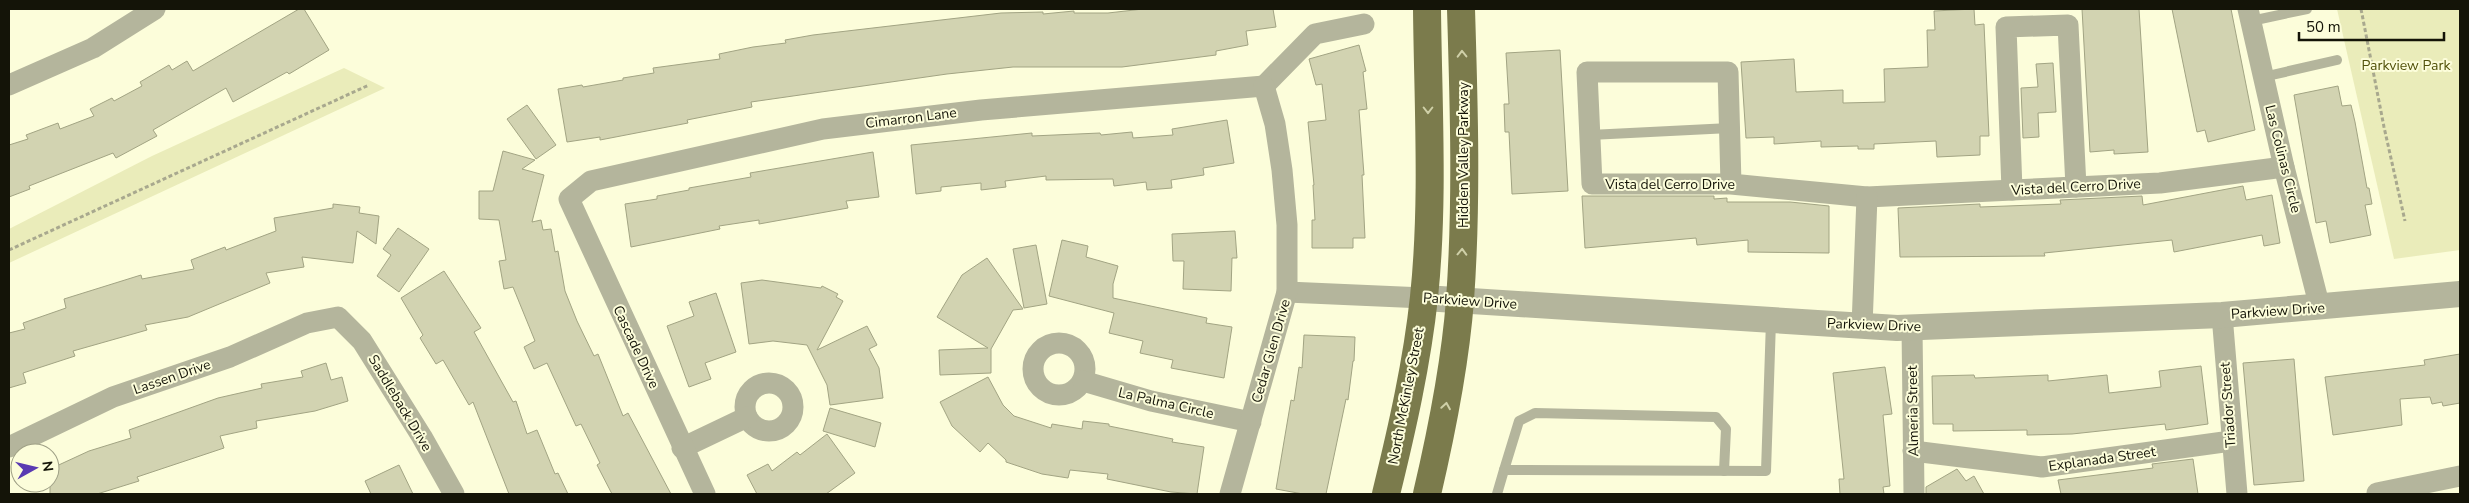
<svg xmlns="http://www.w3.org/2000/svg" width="2469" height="503" font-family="'Nunito Sans',sans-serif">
	<rect width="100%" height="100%" fill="#fcfdda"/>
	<g fill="#eaecba">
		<polygon points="2337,9 2460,9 2460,250 2394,259"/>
		<polygon points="344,68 385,88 9,263 9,229 152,156"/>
	</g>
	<g fill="#d2d3b1" stroke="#a2a483">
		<polygon points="299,9 304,9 329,50 289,74 287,72 233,102 226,88 153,130 157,136 116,158 113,153 29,186 30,189 9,197 9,145 28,139 26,135 58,123 60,129 94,116 90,109 112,98 114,101 142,86 140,82 169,65 172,70 187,61 193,71"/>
		<polygon points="1143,9 1273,9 1276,27 1246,31 1248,45 1216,51 1216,55 1122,67 1013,67 947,74 751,102 752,107 687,120 688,123 600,140 600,137 567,142 558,89 582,85 583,87 623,80 623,78 654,73 653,68 720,59 719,54 753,47 786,43 785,40 813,35 1001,13 1043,12 1043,14 1074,11 1074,13 1108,13"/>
		<polygon points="1974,9 1975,25 1984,24 1989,136 1980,136 1980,155 1937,157 1936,141 1874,144 1874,149 1858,149 1858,146 1821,147 1821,141 1774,144 1774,137 1746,138 1741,62 1794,59 1796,92 1843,90 1843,103 1885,102 1884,69 1928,67 1927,30 1935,30 1934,11"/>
		<polygon points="2082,9 2139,9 2148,152 2114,154 2114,150 2090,152"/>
		<polygon points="2172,9 2231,9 2255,130 2208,142 2205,130 2197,132"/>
		<polygon points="1359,45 1366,71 1363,72 1367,109 1359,110 1364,175 1362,175 1365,238 1353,238 1353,248 1312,248 1312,220 1315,220 1313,185 1314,185 1308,122 1326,120 1322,84 1316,85 1309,59"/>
		<polygon points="1560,50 1568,191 1512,194 1509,132 1505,132 1504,104 1509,104 1506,53"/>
		<polygon points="2053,63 2056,112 2038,113 2039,137 2023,138 2021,88 2038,87 2036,64"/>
		<polygon points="2338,86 2342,106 2351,105 2355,122 2367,188 2369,188 2372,204 2365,205 2371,235 2330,243 2326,221 2316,223 2294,95"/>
		<polygon points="527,105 556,145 536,159 507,119"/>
		<polygon points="1227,120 1234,163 1203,168 1204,175 1171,180 1172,188 1147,190 1146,182 1114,186 1113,179 1046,180 1046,176 1005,181 1006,187 981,190 981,183 941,187 941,191 916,194 911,145 1032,133 1032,136 1100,133 1101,135 1132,132 1133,138 1173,135 1172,129"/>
		<polygon points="503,151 535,160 522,169 544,175 532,222 541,220 543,230 551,229 555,252 558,251 565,291 577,321 594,356 598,354 623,416 628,413 671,494 612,494 597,465 600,463 581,424 576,426 547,363 534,369 524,347 535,341 513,287 504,289 499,261 506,260 499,220 479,219 479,191 493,191"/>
		<polygon points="873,152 879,197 846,201 848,208 759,224 759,220 719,226 720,229 631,247 625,204 657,199 657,196 689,190 689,188 751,177 750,173"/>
		<polygon points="2243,186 2246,200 2272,195 2280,243 2264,246 2262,235 2174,252 2172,240 2044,253 2045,256 1900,257 1898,208 1980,204 1980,207 2061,204 2060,200 2142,196 2143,205"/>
		<polygon points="1582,196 1714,196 1714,199 1727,198 1727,202 1790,202 1829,206 1829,253 1748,252 1748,240 1697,245 1696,238 1585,248"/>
		<polygon points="333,204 360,207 359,213 379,216 376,244 357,231 353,263 302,257 304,267 266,273 270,283 188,317 145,325 147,330 73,351 75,356 23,373 26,383 9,388 9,333 25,329 23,323 66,308 64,299 141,275 142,279 194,269 191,260 225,247 226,250 276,231 274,218 333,208"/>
		<polygon points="398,228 429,249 399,292 377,276 391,255 383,249"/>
		<polygon points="1235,231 1237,258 1232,258 1231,291 1183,289 1184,261 1173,261 1172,234"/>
		<polygon points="1062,240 1088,246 1086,257 1118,266 1113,284 1113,298 1207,318 1206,323 1232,327 1224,378 1171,368 1173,360 1140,353 1143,341 1109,333 1114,313 1049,296"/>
		<polygon points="1036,245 1047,304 1024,308 1013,249"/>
		<polygon points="987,258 1023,309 1013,310 991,349 991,373 940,375 939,350 988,348 937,317 962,275"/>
		<polygon points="444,271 481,328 474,332 513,402 516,401 527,434 537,430 555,474 558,473 568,494 509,494 473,402 469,405 443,360 436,364 420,338 423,335 401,298"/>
		<polygon points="762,280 821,288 822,286 838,294 836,297 843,301 817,350 867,326 877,345 869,349 879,368 883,398 830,405 827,385 807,345 773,341 749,344 741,283"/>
		<polygon points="716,293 736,352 705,363 711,379 689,387 667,326 694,316 689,302"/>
		<polygon points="1304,335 1355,337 1354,361 1353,361 1348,400 1346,399 1326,494 1303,494 1276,489 1291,400 1294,401 1299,367 1302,368"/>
		<polygon points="2460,354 2460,403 2443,406 2442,402 2432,404 2430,397 2400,399 2402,425 2333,435 2325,377 2425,365 2424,360"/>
		<polygon points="2294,359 2304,481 2254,485 2243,363"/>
		<polygon points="326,363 331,380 342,377 348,401 315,411 256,421 257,428 220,436 224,448 137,477 139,481 97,494 50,494 50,469 89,451 131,438 129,430 218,398 262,388 261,384 303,377 301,371"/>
		<polygon points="2201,366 2208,424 2166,430 2165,424 2072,434 2027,435 2027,430 1953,431 1953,424 1933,424 1932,376 1974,375 1975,378 2048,375 2048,381 2107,375 2109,393 2161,387 2159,371"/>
		<polygon points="1885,367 1892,414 1883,415 1890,486 1883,487 1884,494 1840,494 1839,479 1844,479 1833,373"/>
		<polygon points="988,377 1003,405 1014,416 1051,428 1052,424 1082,429 1083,421 1109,424 1109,426 1173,439 1172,442 1204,447 1197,494 1171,492 1107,479 1108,474 1070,470 1068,478 1042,474 1006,462 1006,460 988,443 980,452 952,426 940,402"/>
		<polygon points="830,408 881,423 875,447 823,431"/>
		<polygon points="827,434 855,473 826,494 757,494 747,475 768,464 772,471 797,452 800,455"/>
		<polygon points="2193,459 2198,494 2061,494 2058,480 2153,468 2152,464"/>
		<polygon points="399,465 413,494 371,494 365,481"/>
		<polygon points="1957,469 1966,481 1974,476 1984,494 1926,494 1926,487"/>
	</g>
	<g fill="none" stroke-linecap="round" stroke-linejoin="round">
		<g stroke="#a8a88e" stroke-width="3" stroke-dasharray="4 2.5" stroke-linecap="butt">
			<polyline points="2361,9 2384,127 2405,221"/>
			<polyline points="9,250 369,85"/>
		</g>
		<g stroke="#b4b59c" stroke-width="10">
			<polyline points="2251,21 2307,9"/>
			<polyline points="2263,77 2337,60"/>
			<polyline points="1590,135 1730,128"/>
			<polyline points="1504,470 1519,421 1535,413 1716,417 1726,429 1724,471"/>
			<polyline points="1497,494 1504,470 1766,471 1771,321"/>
		</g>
		<g stroke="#b4b59c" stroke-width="21">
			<polyline points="2248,9 2284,167 2320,308"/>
			<polyline points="9,85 93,48 155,9"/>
			<polyline points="1264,86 1315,34 1364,24"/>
			<polyline points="1731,184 1728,72 1587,72 1592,184 1731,184 1867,197 2160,183 2284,167"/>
			<polyline points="2012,190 2006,27 2068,25 2076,187"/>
			<polyline points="1287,292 1424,298"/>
			<polyline points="2222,315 2237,494"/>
			<polyline points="1862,326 1867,197"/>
			<polyline points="1912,327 1914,494"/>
			<circle cx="1059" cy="369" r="26"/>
			<polyline points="1083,381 1151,401 1251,422"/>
			<circle cx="769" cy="407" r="24"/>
			<polyline points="9,447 113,397 230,357 307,323 338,317 362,341 422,437 454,494"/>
			<polyline points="682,448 747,417"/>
			<polyline points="1913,451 2042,467 2231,441"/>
			<polyline points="2377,493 2460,476"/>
			<polyline points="705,494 569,199 591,181 823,129 981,110 1264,86"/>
			<polyline points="1230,494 1287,292 1287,225 1282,170 1275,124 1264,86"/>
		</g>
		<polyline stroke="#b4b59c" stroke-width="26" points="1424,298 1897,328 2222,315 2460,294"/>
		<g stroke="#7b7b4c" stroke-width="28">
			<path d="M 1386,494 C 1402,429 1417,363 1424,297 C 1434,202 1428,104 1427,9"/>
			<path d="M 1427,494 C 1442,430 1455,366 1460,300 C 1467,203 1464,106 1461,9"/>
		</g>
	</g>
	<defs><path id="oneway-chevron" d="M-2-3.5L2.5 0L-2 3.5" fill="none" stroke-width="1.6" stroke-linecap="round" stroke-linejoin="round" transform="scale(1.25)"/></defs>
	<g stroke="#cfd0a8">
		<use href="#oneway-chevron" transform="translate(1462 54) rotate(-91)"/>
		<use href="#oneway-chevron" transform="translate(1428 110) rotate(90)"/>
		<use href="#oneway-chevron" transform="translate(1462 252) rotate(-88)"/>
		<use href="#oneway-chevron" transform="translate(1446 406) rotate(-81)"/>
	</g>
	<g text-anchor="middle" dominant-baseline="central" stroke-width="4" stroke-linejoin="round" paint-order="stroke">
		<g font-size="14" fill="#52520b" stroke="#fcfdda">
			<text x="2406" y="65">Parkview Park</text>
		</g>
		<g font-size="14" fill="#141408" stroke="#fcfdda">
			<text transform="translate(911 118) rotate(-7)">Cimarron Lane</text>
			<text transform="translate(1463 155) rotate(-90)">Hidden Valley Parkway</text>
			<text transform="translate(2283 159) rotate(76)">Las Colinas Circle</text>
			<text x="1670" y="184">Vista del Cerro Drive</text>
			<text transform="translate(2076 187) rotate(-3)">Vista del Cerro Drive</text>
			<text transform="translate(1470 301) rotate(4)">Parkview Drive</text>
			<text transform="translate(2278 311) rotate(-4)">Parkview Drive</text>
			<text transform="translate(1874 325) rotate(2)">Parkview Drive</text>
			<text transform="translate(636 347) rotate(65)">Cascade Drive</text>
			<text transform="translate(1271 351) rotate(-74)">Cedar Glen Drive</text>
			<text transform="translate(172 377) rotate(-19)">Lassen Drive</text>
			<text transform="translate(1406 396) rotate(-79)">North McKinley Street</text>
			<text transform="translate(400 403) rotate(59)">Saddleback Drive</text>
			<text transform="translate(1166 403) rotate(13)">La Palma Circle</text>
			<text transform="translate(2228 405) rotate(-94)">Triador Street</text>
			<text transform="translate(1913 411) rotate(-91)">Almeria Street</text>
			<text transform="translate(2102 459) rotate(-8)">Explanada Street</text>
		</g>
	</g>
	<rect width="2469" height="503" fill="none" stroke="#141408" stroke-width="20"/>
	<g transform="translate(35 468) rotate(82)"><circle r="24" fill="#fcfdda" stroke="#9fa086"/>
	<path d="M0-4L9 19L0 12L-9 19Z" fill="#593ab2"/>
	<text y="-8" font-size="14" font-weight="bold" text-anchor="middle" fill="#141408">N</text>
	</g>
	<path d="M2299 32v8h145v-8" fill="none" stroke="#141408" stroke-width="2.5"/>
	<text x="2306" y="32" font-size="15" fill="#141408" stroke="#fcfdda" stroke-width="4" paint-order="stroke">50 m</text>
</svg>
